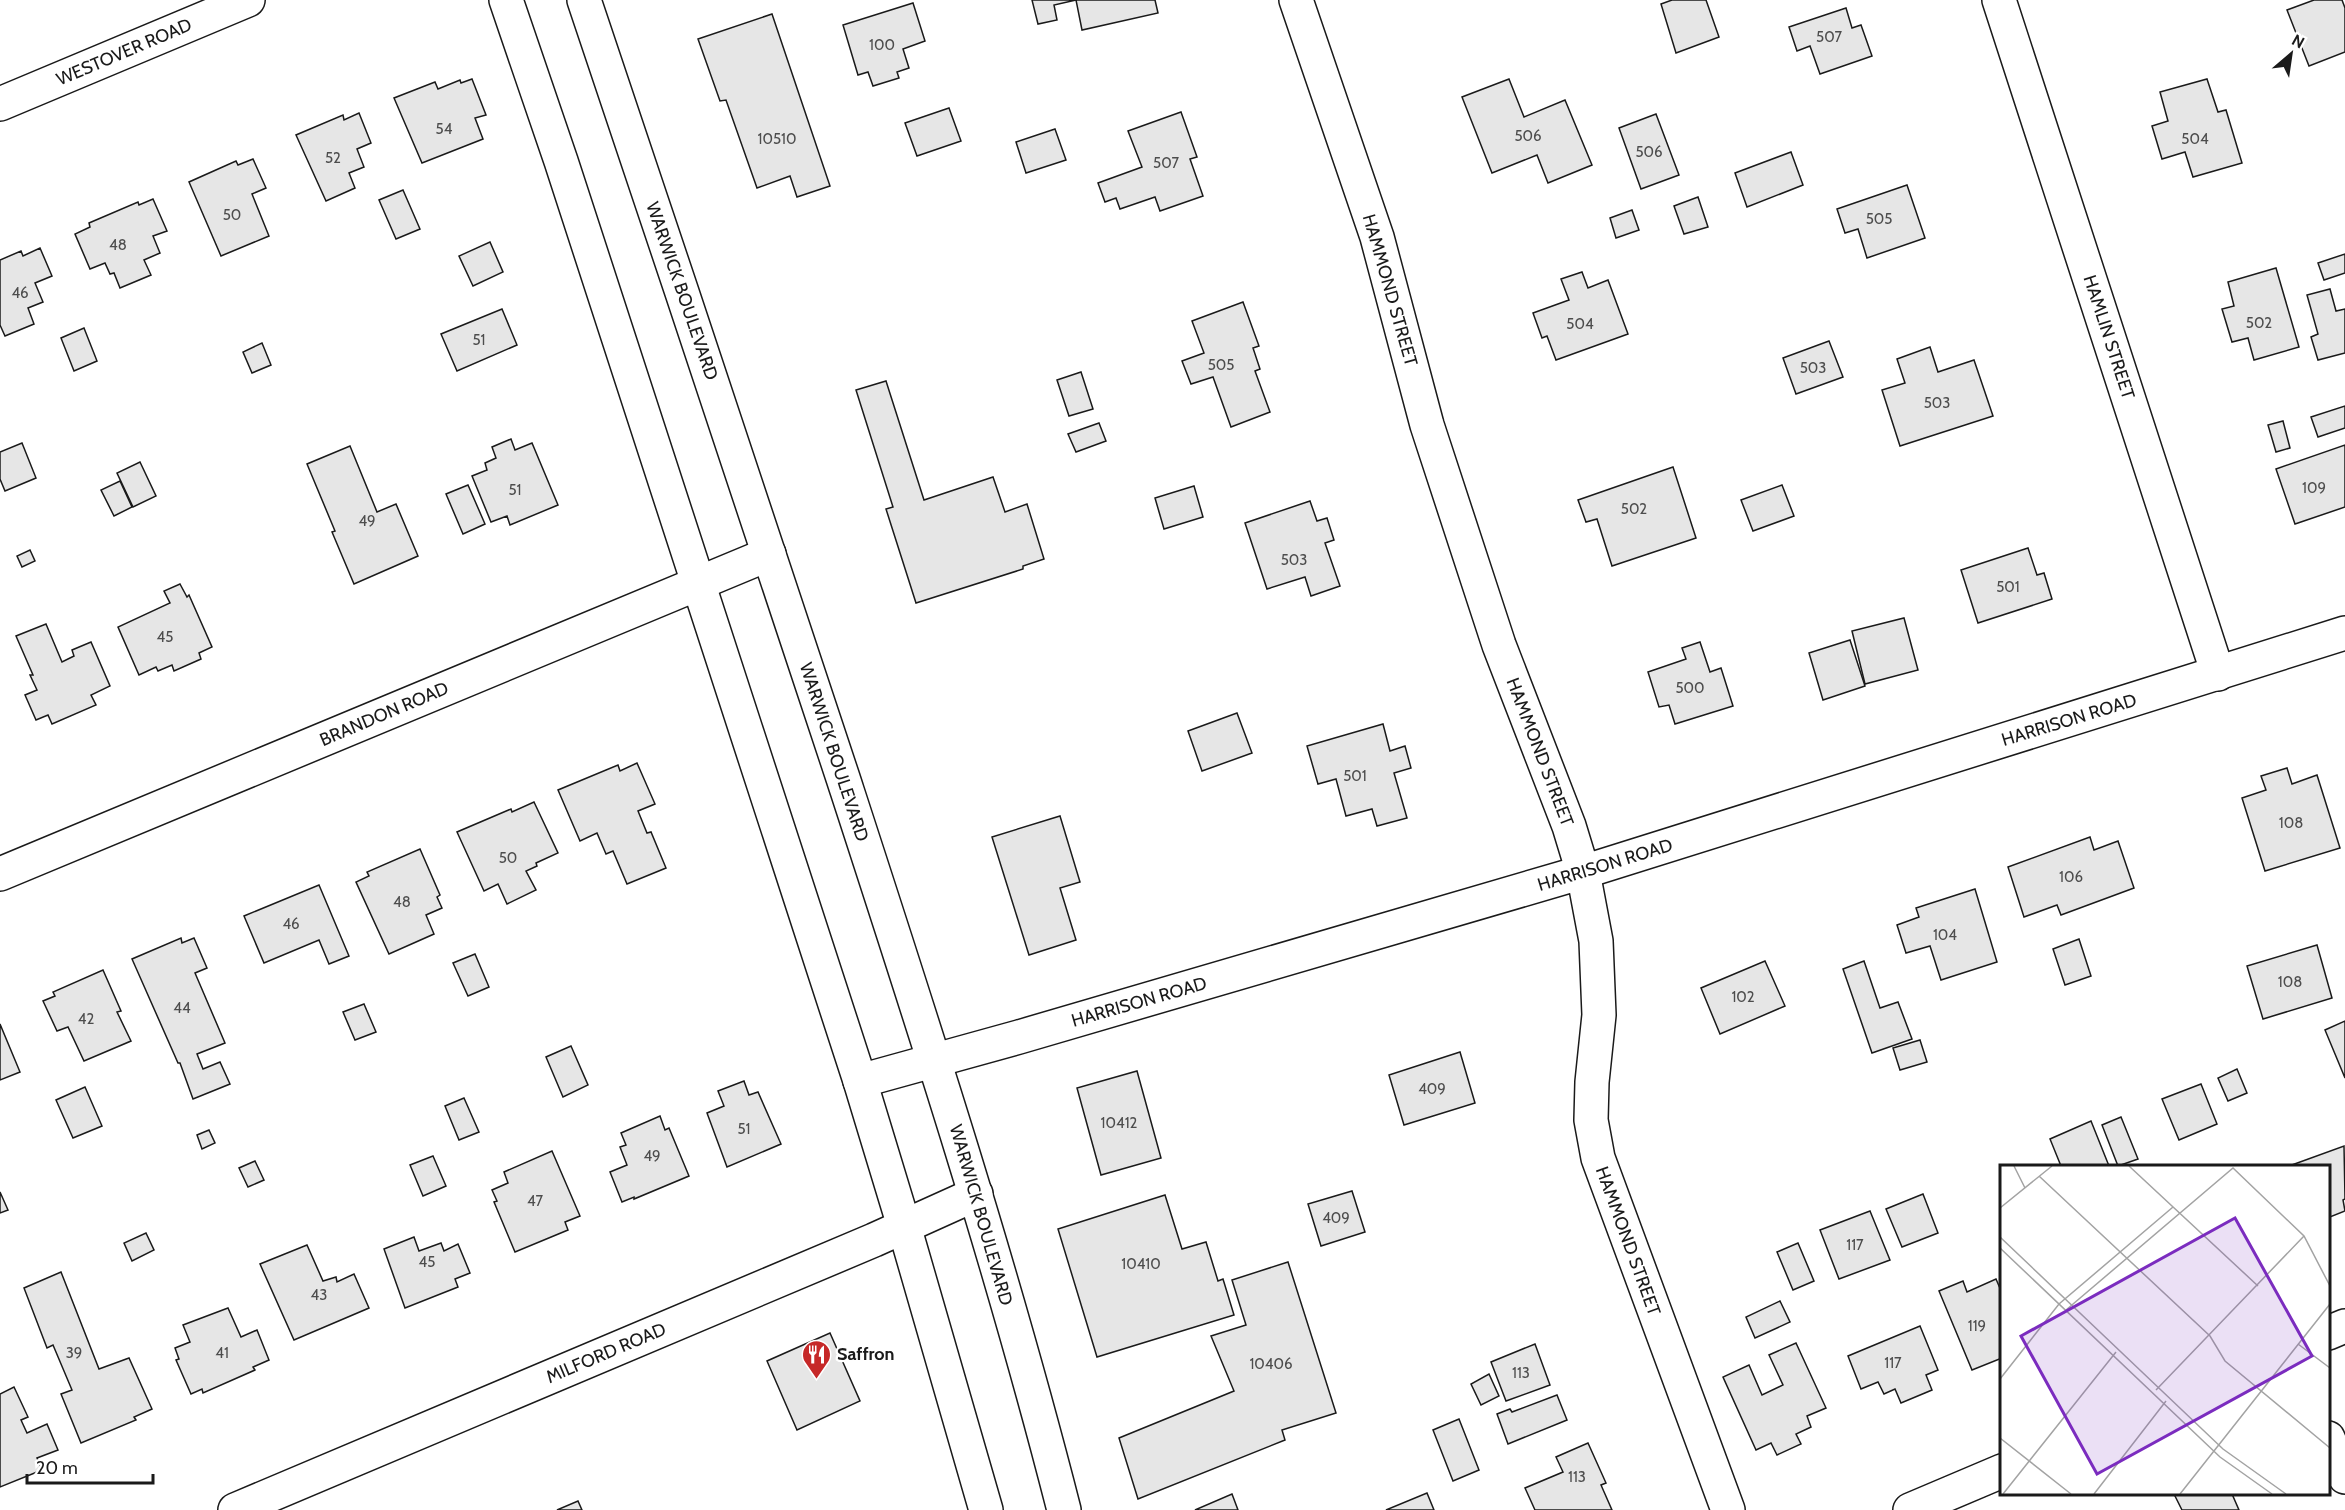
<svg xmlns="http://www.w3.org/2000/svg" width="2345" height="1510" font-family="Cabin,sans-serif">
	<rect width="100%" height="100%" fill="#fff"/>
	<g fill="#e6e6e6" stroke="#1a1a1a" stroke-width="1.5">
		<polygon points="1032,0 1076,0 1054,5 1057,20 1038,24"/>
		<polygon points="1076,0 1155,0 1158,13 1082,30"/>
		<polygon points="1672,0 1706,0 1719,37 1676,53 1661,4"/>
		<polygon points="2314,0 2342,0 2345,8 2345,52 2309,66 2287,10"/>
		<polygon points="913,3 925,41 903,49 909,68 897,72 899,78 873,86 868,72 858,75 843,25"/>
		<polygon points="1846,8 1852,28 1861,25 1872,56 1820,74 1810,46 1797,51 1789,27"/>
		<polygon points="772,14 830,186 797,197 790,176 757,188 726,100 720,101 698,39"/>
		<polygon points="472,79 486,115 475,118 483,139 422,163 394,98 435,82 438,89 460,80 461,83"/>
		<polygon points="1509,79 1524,117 1565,100 1592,165 1548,183 1537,155 1492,173 1462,97"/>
		<polygon points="2207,79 2218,112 2226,110 2242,163 2193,177 2185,152 2162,159 2152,126 2168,121 2160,92"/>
		<polygon points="949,108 961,141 917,156 905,123"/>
		<polygon points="1181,112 1197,157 1190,159 1203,196 1160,211 1155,197 1120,209 1116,198 1105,202 1098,183 1142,167 1128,131"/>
		<polygon points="359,113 371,143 357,149 364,167 349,173 355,188 326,201 296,135 343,115 344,120"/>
		<polygon points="1656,114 1679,175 1641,189 1619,128"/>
		<polygon points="1055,129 1066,160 1026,173 1016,142"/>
		<polygon points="1791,152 1803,185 1747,207 1735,173"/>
		<polygon points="253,159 266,188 252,194 269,236 221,256 189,182 236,161 238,165"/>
		<polygon points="1907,185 1925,238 1867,258 1858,229 1845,233 1837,209"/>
		<polygon points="403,190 420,229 396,239 379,200"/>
		<polygon points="1698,197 1708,227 1684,234 1674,206"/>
		<polygon points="153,199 167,231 153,236 160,253 144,260 151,275 120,288 114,273 110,274 105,263 90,269 75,234 90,227 89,223 138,202 139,205"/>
		<polygon points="1632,210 1639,230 1616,238 1610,218"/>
		<polygon points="490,242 503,272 473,286 459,256"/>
		<polygon points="40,248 52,276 35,283 43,302 28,308 34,324 5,336 0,325 0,260 21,251 23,256"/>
		<polygon points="2345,254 2345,273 2324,280 2318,263"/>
		<polygon points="2276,268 2299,347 2254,360 2248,338 2232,342 2222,309 2234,306 2228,282"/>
		<polygon points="1582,272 1588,288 1608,280 1628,334 1556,360 1547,336 1542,338 1533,313 1569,300 1561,279"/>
		<polygon points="2330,289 2336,311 2345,309 2345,353 2318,360 2311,337 2318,334 2307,295"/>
		<polygon points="1243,302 1259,346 1253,348 1260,369 1255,371 1270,412 1231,427 1213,377 1191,384 1182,361 1204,353 1192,321"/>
		<polygon points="502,309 517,345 457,371 441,334"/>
		<polygon points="84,328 97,361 74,371 61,338"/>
		<polygon points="1829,341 1843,377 1796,394 1783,358"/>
		<polygon points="262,343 271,365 252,373 243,352"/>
		<polygon points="1930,347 1938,372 1974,360 1993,416 1900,446 1882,390 1905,383 1897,359"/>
		<polygon points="1081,372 1093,409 1069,416 1057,380"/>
		<polygon points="886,381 924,500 993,477 1005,512 1027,504 1044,559 1023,566 1023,569 916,603 886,509 893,507 856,390"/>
		<polygon points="2345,406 2345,428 2318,437 2311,417"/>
		<polygon points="2283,421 2290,448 2276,452 2268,425"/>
		<polygon points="1099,423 1106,441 1076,452 1068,434"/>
		<polygon points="511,439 515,450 532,443 558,505 510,525 507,516 491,522 472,476 487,470 485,463 496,458 492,447"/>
		<polygon points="22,443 36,478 5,491 0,479 0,452"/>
		<polygon points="2345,445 2345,507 2295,524 2276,469"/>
		<polygon points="350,446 377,512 396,504 418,556 354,584 332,532 335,531 307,464"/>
		<polygon points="140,462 156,496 133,507 117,473"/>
		<polygon points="1673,467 1696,538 1612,566 1597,519 1586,522 1578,500"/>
		<polygon points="120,481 132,507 114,516 101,490"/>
		<polygon points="468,485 485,524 463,534 446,494"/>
		<polygon points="1782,485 1794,516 1753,531 1741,500"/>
		<polygon points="1194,486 1203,517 1164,529 1155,498"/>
		<polygon points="1310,501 1317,521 1327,518 1334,540 1325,543 1340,586 1311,596 1305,577 1267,589 1245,523"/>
		<polygon points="2028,548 2037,575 2044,573 2052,599 1978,623 1961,570"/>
		<polygon points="30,550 35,561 22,567 17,556"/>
		<polygon points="180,584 187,597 189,595 212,647 199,653 201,659 174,671 172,665 158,671 156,667 139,675 118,627 170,603 164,591"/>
		<polygon points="1904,618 1918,670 1865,684 1852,631"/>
		<polygon points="46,624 62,662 74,656 72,650 91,642 110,686 91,695 96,705 52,724 48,715 36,720 25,695 37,690 30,675 33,675 16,636"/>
		<polygon points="1850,640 1865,686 1823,700 1809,653"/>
		<polygon points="1700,642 1710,672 1721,668 1733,706 1675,724 1669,705 1659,707 1648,672 1686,659 1682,648"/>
		<polygon points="1237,713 1252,753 1202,771 1188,731"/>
		<polygon points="1383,724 1390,751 1405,746 1411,768 1394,773 1407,818 1377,826 1372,809 1346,816 1336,779 1318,784 1307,746"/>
		<polygon points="637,763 655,804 638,811 647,833 651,832 666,868 627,884 613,851 606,854 597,833 580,841 558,790 618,765 620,771"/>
		<polygon points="2287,768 2292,784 2317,775 2340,848 2265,871 2242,798 2266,790 2261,776"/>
		<polygon points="534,802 558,853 536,863 537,866 526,871 536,890 507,904 498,884 484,891 457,832 511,809 512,812"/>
		<polygon points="1060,816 1080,882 1060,888 1076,940 1029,955 992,837"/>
		<polygon points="2090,837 2094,850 2118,841 2134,888 2061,915 2057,905 2024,917 2008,867"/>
		<polygon points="420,849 440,895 437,897 442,908 426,915 434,934 389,954 356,882 369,876 367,872"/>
		<polygon points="319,885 349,956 329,964 319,940 264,963 244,916"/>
		<polygon points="1975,889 1997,962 1941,980 1930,946 1906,953 1897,925 1919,917 1916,908"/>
		<polygon points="181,938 182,943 194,938 207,968 195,973 225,1043 197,1054 203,1069 220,1062 230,1084 193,1099 180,1063 178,1063 132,959"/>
		<polygon points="2079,939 2091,976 2065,985 2053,949"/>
		<polygon points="2317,945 2332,998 2263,1019 2247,966"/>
		<polygon points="475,954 489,987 468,996 453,963"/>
		<polygon points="1765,961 1785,1006 1720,1034 1701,988"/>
		<polygon points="1864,961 1880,1008 1898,1002 1912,1039 1872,1053 1843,969"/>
		<polygon points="103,970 121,1011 117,1012 131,1041 84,1061 68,1027 57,1031 43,1001 55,996 53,992"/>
		<polygon points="364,1004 376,1032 355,1040 343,1012"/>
		<polygon points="2345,1021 2345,1078 2325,1030"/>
		<polygon points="0,1024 20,1072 0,1080"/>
		<polygon points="1920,1040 1927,1062 1900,1070 1893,1048"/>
		<polygon points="571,1046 588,1085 563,1097 546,1057"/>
		<polygon points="1460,1052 1475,1103 1404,1125 1389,1075"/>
		<polygon points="2237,1069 2247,1093 2228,1101 2218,1078"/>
		<polygon points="1137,1071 1161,1158 1101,1175 1077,1088"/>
		<polygon points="744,1081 749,1095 758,1092 781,1144 727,1167 707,1113 724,1106 718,1091"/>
		<polygon points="2201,1084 2217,1124 2179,1140 2162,1099"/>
		<polygon points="85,1087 102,1126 73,1138 56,1100"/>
		<polygon points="464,1098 479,1132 459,1140 445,1106"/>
		<polygon points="660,1116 665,1130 669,1128 689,1176 634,1199 634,1197 622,1202 610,1172 627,1165 620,1147 626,1145 621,1133"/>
		<polygon points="2121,1117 2138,1159 2118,1166 2102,1125"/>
		<polygon points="2091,1121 2109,1166 2061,1166 2050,1139"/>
		<polygon points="209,1130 215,1143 202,1149 197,1135"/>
		<polygon points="2344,1146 2345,1199 2343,1200 2345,1211 2330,1217 2328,1166 2289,1166"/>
		<polygon points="552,1151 580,1216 565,1222 568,1230 515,1252 494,1202 497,1201 492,1190 508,1183 504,1172"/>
		<polygon points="433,1156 446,1186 423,1196 410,1165"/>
		<polygon points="255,1161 264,1180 248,1187 239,1168"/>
		<polygon points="1352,1191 1365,1232 1321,1246 1308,1204"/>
		<polygon points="0,1192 8,1210 0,1213"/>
		<polygon points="1923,1194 1938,1233 1902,1247 1886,1209"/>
		<polygon points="1165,1195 1182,1249 1206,1242 1218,1281 1223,1279 1234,1315 1097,1357 1058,1229"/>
		<polygon points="1870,1211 1890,1260 1839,1279 1820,1230"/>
		<polygon points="146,1233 154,1250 132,1261 124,1243"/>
		<polygon points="414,1237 419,1251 441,1243 444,1251 458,1244 470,1273 455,1279 458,1287 405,1308 384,1249"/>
		<polygon points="1798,1243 1814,1281 1793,1290 1777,1252"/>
		<polygon points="307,1245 323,1281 336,1277 337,1282 354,1274 369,1308 294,1340 260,1264"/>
		<polygon points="1288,1262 1336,1413 1282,1430 1285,1440 1138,1499 1119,1438 1234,1391 1211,1336 1246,1325 1232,1280"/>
		<polygon points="61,1272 99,1369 129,1358 152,1409 134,1417 136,1420 81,1443 61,1394 72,1390 53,1345 47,1348 24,1288"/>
		<polygon points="1996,1279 2002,1293 2002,1358 1972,1370 1939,1291 1963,1281 1967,1292"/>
		<polygon points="1780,1301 1790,1322 1755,1338 1746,1317"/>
		<polygon points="228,1308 241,1337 257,1330 269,1360 253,1367 255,1370 203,1393 202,1389 191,1394 176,1360 179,1359 175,1348 190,1342 183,1325"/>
		<polygon points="1920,1326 1938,1370 1926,1375 1932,1390 1901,1403 1895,1389 1884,1394 1878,1382 1861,1389 1848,1356"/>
		<polygon points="830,1333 860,1401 797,1430 767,1361"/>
		<polygon points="1796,1343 1826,1408 1807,1416 1811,1427 1796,1434 1801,1444 1777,1455 1771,1443 1756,1450 1723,1377 1749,1365 1762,1395 1783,1385 1769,1355"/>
		<polygon points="1535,1344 1550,1385 1506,1401 1491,1362"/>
		<polygon points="1489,1374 1499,1396 1481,1405 1471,1384"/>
		<polygon points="14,1387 28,1417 21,1420 27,1433 47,1424 58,1450 37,1458 42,1470 0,1487 0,1394"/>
		<polygon points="1557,1395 1567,1420 1508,1444 1497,1414 1510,1409 1512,1412"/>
		<polygon points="1459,1419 1479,1470 1453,1481 1433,1430"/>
		<polygon points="1588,1443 1606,1483 1601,1485 1612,1510 1535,1510 1525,1488 1563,1472 1556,1457"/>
		<polygon points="1427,1493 1434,1510 1386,1510"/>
		<polygon points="1232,1494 1238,1510 1195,1510"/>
		<polygon points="2174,1494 2232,1494 2239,1510 2182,1510"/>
		<polygon points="578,1501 582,1510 557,1510"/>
	</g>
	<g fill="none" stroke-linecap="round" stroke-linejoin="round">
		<defs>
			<g id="minor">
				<polyline points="1296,0 1377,237 1427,425 1499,645 1569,826 1583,872 1596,941 1599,1015 1592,1082 1591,1120 1598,1158 1728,1510"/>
				<polyline points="1999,0 2218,674"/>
				<polyline points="0,104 248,0"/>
				<polyline points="0,874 769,554"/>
				<polyline points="860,1081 1019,1037 1583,872 2345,633"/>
				<polyline points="2328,1333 2345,1326"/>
				<polyline points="2328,1438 2345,1477"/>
				<polyline points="235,1510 874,1240 976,1194"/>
				<polyline points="1910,1510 2002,1471"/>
			</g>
			<g id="primary">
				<polyline points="506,0 561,161 860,1081 904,1226 986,1510"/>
				<path d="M 584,0 C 671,259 758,519 843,778 C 922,1021 1001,1263 1064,1510"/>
			</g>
		</defs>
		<use href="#minor" stroke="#1a1a1a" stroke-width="36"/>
		<use href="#primary" stroke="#1a1a1a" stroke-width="36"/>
		<use href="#minor" stroke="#fff" stroke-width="33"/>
		<use href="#primary" stroke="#fff" stroke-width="33"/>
	</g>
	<defs>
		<symbol id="restaurant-pin" viewBox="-11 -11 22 30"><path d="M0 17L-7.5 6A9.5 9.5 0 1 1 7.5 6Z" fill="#c62828" stroke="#fff"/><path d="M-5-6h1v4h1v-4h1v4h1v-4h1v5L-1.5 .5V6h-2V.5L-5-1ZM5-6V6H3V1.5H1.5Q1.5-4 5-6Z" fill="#fff"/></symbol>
	</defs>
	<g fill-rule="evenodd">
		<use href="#restaurant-pin" x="800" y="1338" width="33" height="45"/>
	</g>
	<g text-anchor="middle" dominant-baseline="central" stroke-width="4.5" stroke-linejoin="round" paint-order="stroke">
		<g font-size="15" fill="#4d4d4d">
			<text x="1829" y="37">507</text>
			<text x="882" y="45">100</text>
			<text x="444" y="129">54</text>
			<text x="1528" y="136">506</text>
			<text x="777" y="139">10510</text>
			<text x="2195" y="139">504</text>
			<text x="1649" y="152">506</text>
			<text x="333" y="158">52</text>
			<text x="1166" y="163">507</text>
			<text x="232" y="215">50</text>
			<text x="1879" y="219">505</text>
			<text x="118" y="245">48</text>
			<text x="20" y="293">46</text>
			<text x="2259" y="323">502</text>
			<text x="1580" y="324">504</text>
			<text x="479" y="340">51</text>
			<text x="1221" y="365">505</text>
			<text x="1813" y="368">503</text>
			<text x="1937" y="403">503</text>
			<text x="2314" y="488">109</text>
			<text x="515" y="490">51</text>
			<text x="1634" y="509">502</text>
			<text x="367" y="521">49</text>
			<text x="1294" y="560">503</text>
			<text x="2008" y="587">501</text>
			<text x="165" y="637">45</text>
			<text x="1690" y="688">500</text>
			<text x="1355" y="776">501</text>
			<text x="2291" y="823">108</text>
			<text x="508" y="858">50</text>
			<text x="2071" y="877">106</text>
			<text x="402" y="902">48</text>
			<text x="291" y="924">46</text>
			<text x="1945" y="935">104</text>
			<text x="2290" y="982">108</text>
			<text x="1743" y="997">102</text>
			<text x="182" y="1008">44</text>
			<text x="86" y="1019">42</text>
			<text x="1432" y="1089">409</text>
			<text x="1119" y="1123">10412</text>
			<text x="744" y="1129">51</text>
			<text x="652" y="1156">49</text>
			<text x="535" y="1201">47</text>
			<text x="1336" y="1218">409</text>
			<text x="1855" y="1245">117</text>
			<text x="427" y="1262">45</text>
			<text x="1141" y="1264">10410</text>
			<text x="319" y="1295">43</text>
			<text x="1977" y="1326">119</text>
			<text x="74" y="1353">39</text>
			<text x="222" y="1353">41</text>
			<text x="1893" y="1363">117</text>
			<text x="1271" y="1364">10406</text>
			<text x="1521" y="1373">113</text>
			<text x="1577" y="1477">113</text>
		</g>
		<g font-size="18" fill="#1a1a1a" stroke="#fff">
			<text transform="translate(124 52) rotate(-23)">WESTOVER ROAD</text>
			<text transform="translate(1390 290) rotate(74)">HAMMOND STREET</text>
			<text transform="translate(682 291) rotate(71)">WARWICK BOULEVARD</text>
			<text transform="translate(2109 337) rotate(72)">HAMLIN STREET</text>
			<text transform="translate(384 714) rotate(-23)">BRANDON ROAD</text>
			<text transform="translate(2069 720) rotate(-17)">HARRISON ROAD</text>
			<text transform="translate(834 752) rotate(72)">WARWICK BOULEVARD</text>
			<text transform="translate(1540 752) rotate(69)">HAMMOND STREET</text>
			<text transform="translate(1605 865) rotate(-17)">HARRISON ROAD</text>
			<text transform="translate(1139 1002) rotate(-16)">HARRISON ROAD</text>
			<text transform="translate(981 1215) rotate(74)">WARWICK BOULEVARD</text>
			<text transform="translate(1628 1241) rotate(70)">HAMMOND STREET</text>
			<text transform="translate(606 1353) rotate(-23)">MILFORD ROAD</text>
		</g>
		<g font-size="18" font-weight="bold" fill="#1a1a1a" stroke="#fff" text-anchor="start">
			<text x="837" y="1354">Saffron</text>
		</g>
	</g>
	<g transform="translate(2000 1165)">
		<rect width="330" height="330" fill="#fff"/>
		<path fill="none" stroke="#a3a3a3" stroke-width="1.5" d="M 14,1 L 25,23M 129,1 L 258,121M 39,11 L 210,171 L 225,196 L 330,283M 0,43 L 52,1M 0,72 L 223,284 L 286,329M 0,83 L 220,292 L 272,329M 66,145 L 233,3 L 304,71 L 330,121M 298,179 L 330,203M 0,214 L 59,139 L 173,42M 156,225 L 304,71M 0,273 L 71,329M 3,329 L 116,187M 94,329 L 166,236M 180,329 L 330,139"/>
		<path fill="#7b2cbf" fill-opacity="0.15" stroke="#7b2cbf" stroke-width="3" d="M 235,53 L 312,191 L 97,309 L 21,171 Z"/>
		<rect width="330" height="330" fill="none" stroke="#1a1a1a" stroke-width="3"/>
	</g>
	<g transform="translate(2291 54) rotate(29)" stroke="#ffffff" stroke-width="4.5" paint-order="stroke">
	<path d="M0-4.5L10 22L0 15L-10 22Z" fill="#1a1a1a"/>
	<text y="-9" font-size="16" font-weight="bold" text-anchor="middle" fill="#1a1a1a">N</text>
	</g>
	<path d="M27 1474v9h126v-9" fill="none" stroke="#1a1a1a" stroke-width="3"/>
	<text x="36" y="1474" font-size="18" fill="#1a1a1a" stroke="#ffffff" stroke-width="4.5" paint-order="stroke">20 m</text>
</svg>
